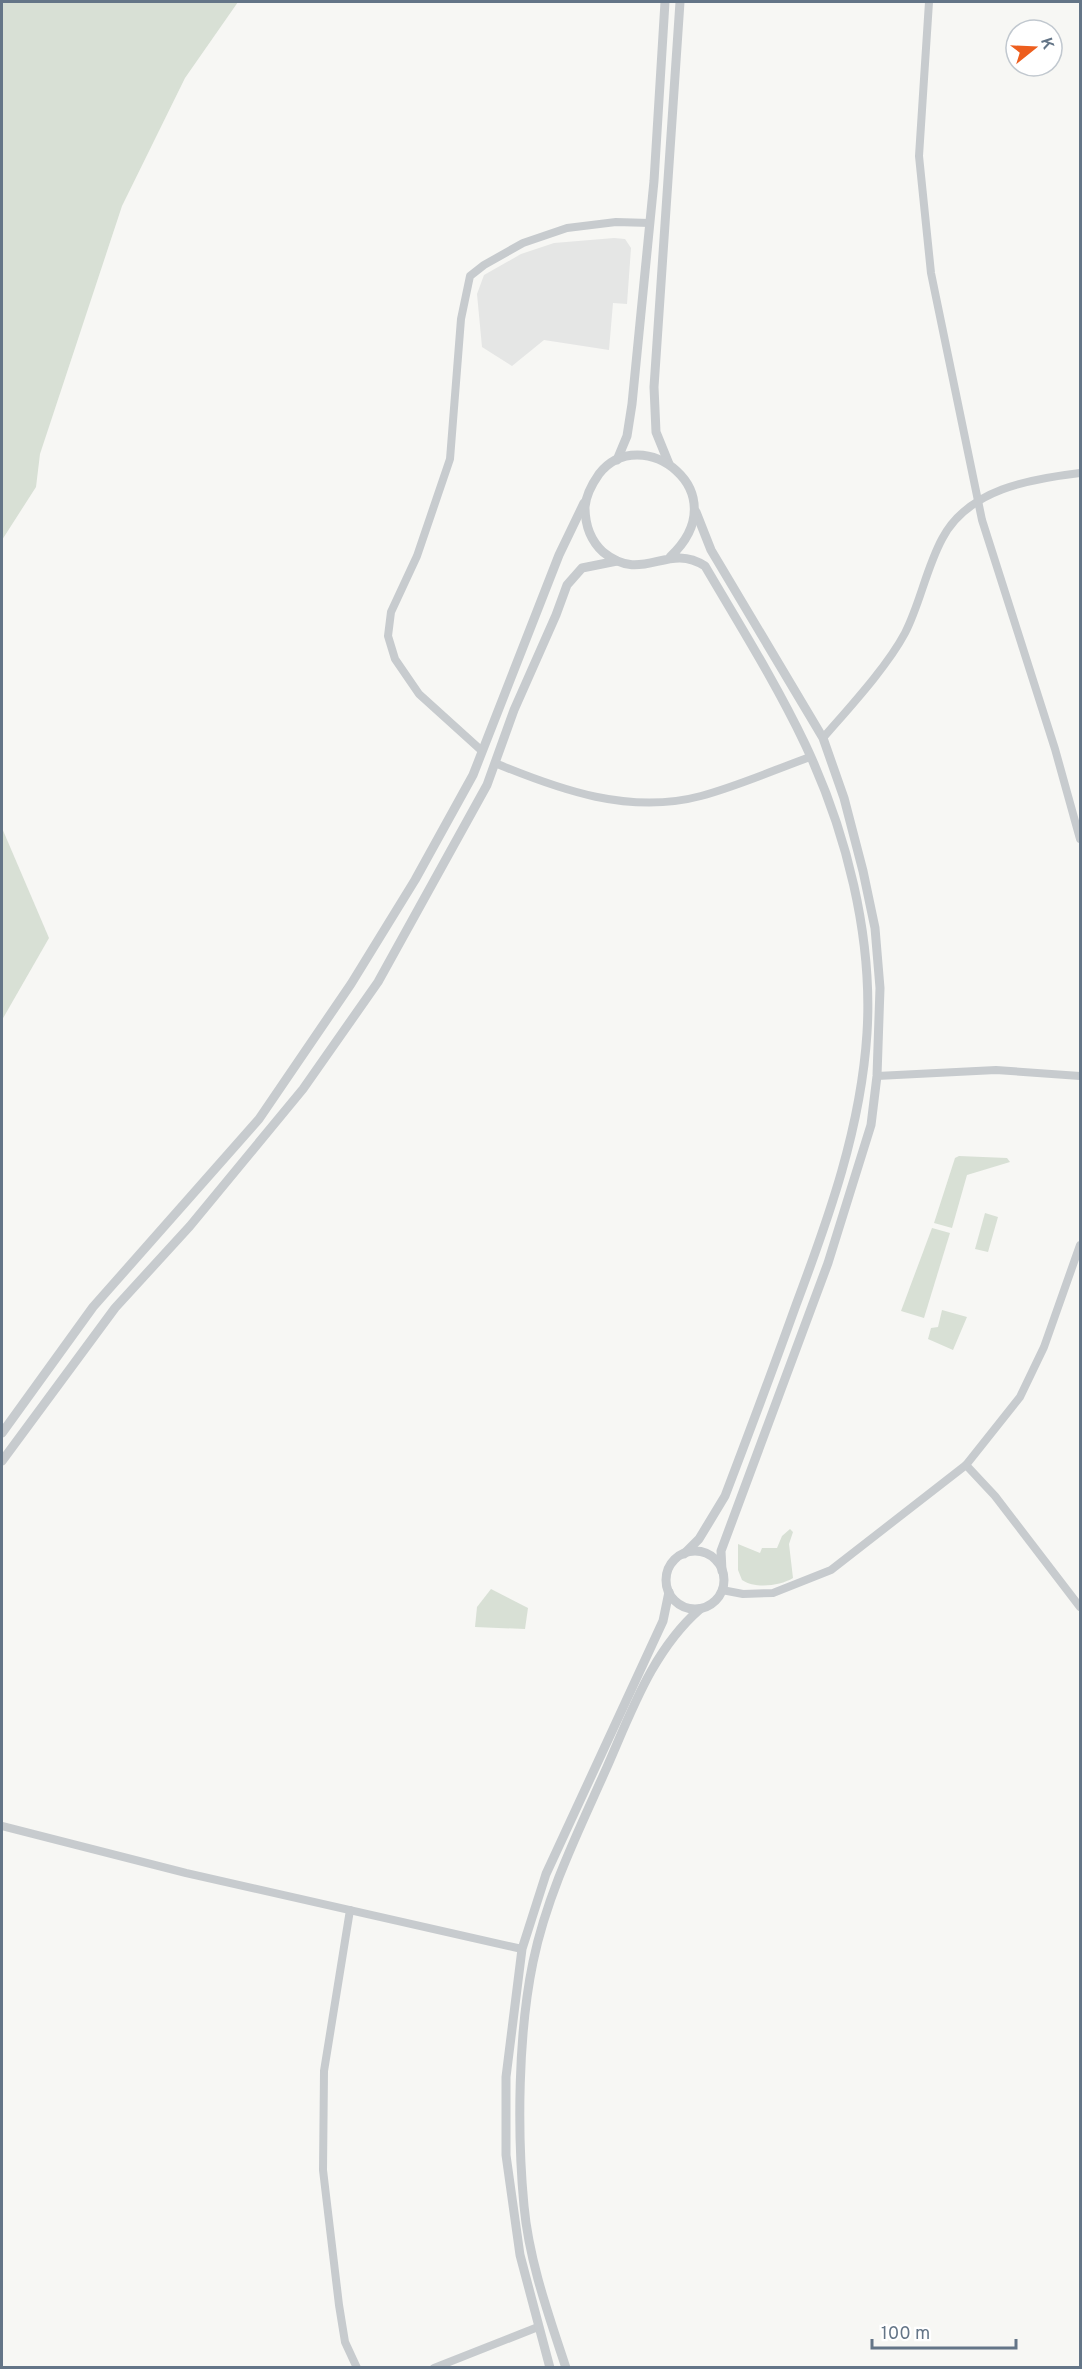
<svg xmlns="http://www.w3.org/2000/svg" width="1082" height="2369" font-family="Overpass,sans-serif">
	<rect width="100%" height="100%" fill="#f7f7f4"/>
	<polygon fill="#e5e6e5" points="614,238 625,239 631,248 627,304 613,303 609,350 544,340 512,366 482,347 477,294 484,275 521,254 554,243"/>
	<g fill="#d8e0d5">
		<polygon points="2,2 238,2 185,78 122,206 40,454 36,487 2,540"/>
		<polygon points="2,828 49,938 2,1020"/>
		<polygon points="959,1156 1007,1158 1010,1162 967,1175 952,1228 934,1223 955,1158"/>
		<polygon points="985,1213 998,1217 988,1252 975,1249"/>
		<polygon points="932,1228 950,1233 924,1318 901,1311"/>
		<polygon points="942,1310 967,1317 953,1350 928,1339 931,1328 938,1327"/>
		<path d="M 790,1529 L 793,1532 L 789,1544 L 793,1578 C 780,1586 755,1589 742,1580 L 738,1570 L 738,1544 L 760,1553 L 762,1548 L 777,1548 L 782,1536 Z"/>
		<polygon points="491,1589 528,1608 525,1629 475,1627 477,1607"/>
	</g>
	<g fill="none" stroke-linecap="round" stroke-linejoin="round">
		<g stroke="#c7cbce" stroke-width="8">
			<polyline points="929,2 919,156 931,273 982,520 1055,749 1080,839"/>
			<path d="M 823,738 C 848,709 887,667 905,633 C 920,604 926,569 942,539 C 968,489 1030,479 1080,473"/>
			<polyline points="482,751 419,694 395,659 388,636 391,612 417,556 450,459 461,319 470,276 484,265 523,243 567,228 616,222 650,223"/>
			<path d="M 495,763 C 560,790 630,815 701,796 C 738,786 774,770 810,757"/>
			<polyline points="877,1076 996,1070 1080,1076"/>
			<polyline points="966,1465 995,1496 1080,1607"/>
			<polyline points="722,1590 743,1594 773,1593 831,1570 966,1465 1020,1397 1044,1347 1080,1245"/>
			<polyline points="2,1826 186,1873 522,1949"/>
			<polyline points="350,1910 324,2071 323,2170 339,2305 345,2342 357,2368"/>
			<polyline points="434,2368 538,2327"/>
		</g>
		<g stroke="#c7cbce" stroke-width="9">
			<polyline points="617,460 627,436 632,404 654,181 665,2"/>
			<polyline points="669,464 656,432 654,387 680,2"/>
			<polyline points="696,512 711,550 823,738 844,798 863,871 875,928 880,988 877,1076 871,1125 828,1263 721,1551 722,1571"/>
			<path d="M 670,557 C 740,492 641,420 599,474 C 592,484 586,494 585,507 C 585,523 590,540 603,552 C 643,585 667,541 705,566 C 739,624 776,683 805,744 C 846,831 873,936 867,1033 C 861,1128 829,1217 796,1305 C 773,1369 749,1433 725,1496 L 699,1539 L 684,1554"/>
			<polyline points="2,1433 93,1307 259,1119 351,984 415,880 473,775 559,555 584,503"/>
			<polyline points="2,1461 115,1308 190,1226 303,1089 378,982 487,785 514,710 556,615 567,585 582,568 617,561"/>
			<circle cx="695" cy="1580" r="29"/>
			<polyline points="550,2368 520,2255 506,2155 506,2077 522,1949 546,1874 663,1621 669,1592"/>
			<path d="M 566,2368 C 549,2316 529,2261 524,2206 C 517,2132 518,2034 533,1962 C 547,1894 579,1830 607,1767 C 632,1710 653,1650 700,1609"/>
		</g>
	</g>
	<rect width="1082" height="2369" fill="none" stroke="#647587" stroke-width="6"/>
	<g transform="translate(1034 48) rotate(72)"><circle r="28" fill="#ffffff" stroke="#c1c8cf" stroke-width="1.5"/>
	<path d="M0-4.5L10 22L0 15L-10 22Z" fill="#ed5e1e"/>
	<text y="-9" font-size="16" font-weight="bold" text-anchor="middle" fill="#647587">K</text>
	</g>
	<path d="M872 2339v9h144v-9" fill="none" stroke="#647587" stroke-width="3"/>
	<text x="881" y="2339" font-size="18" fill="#647587" stroke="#ffffff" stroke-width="4.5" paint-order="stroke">100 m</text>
</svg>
